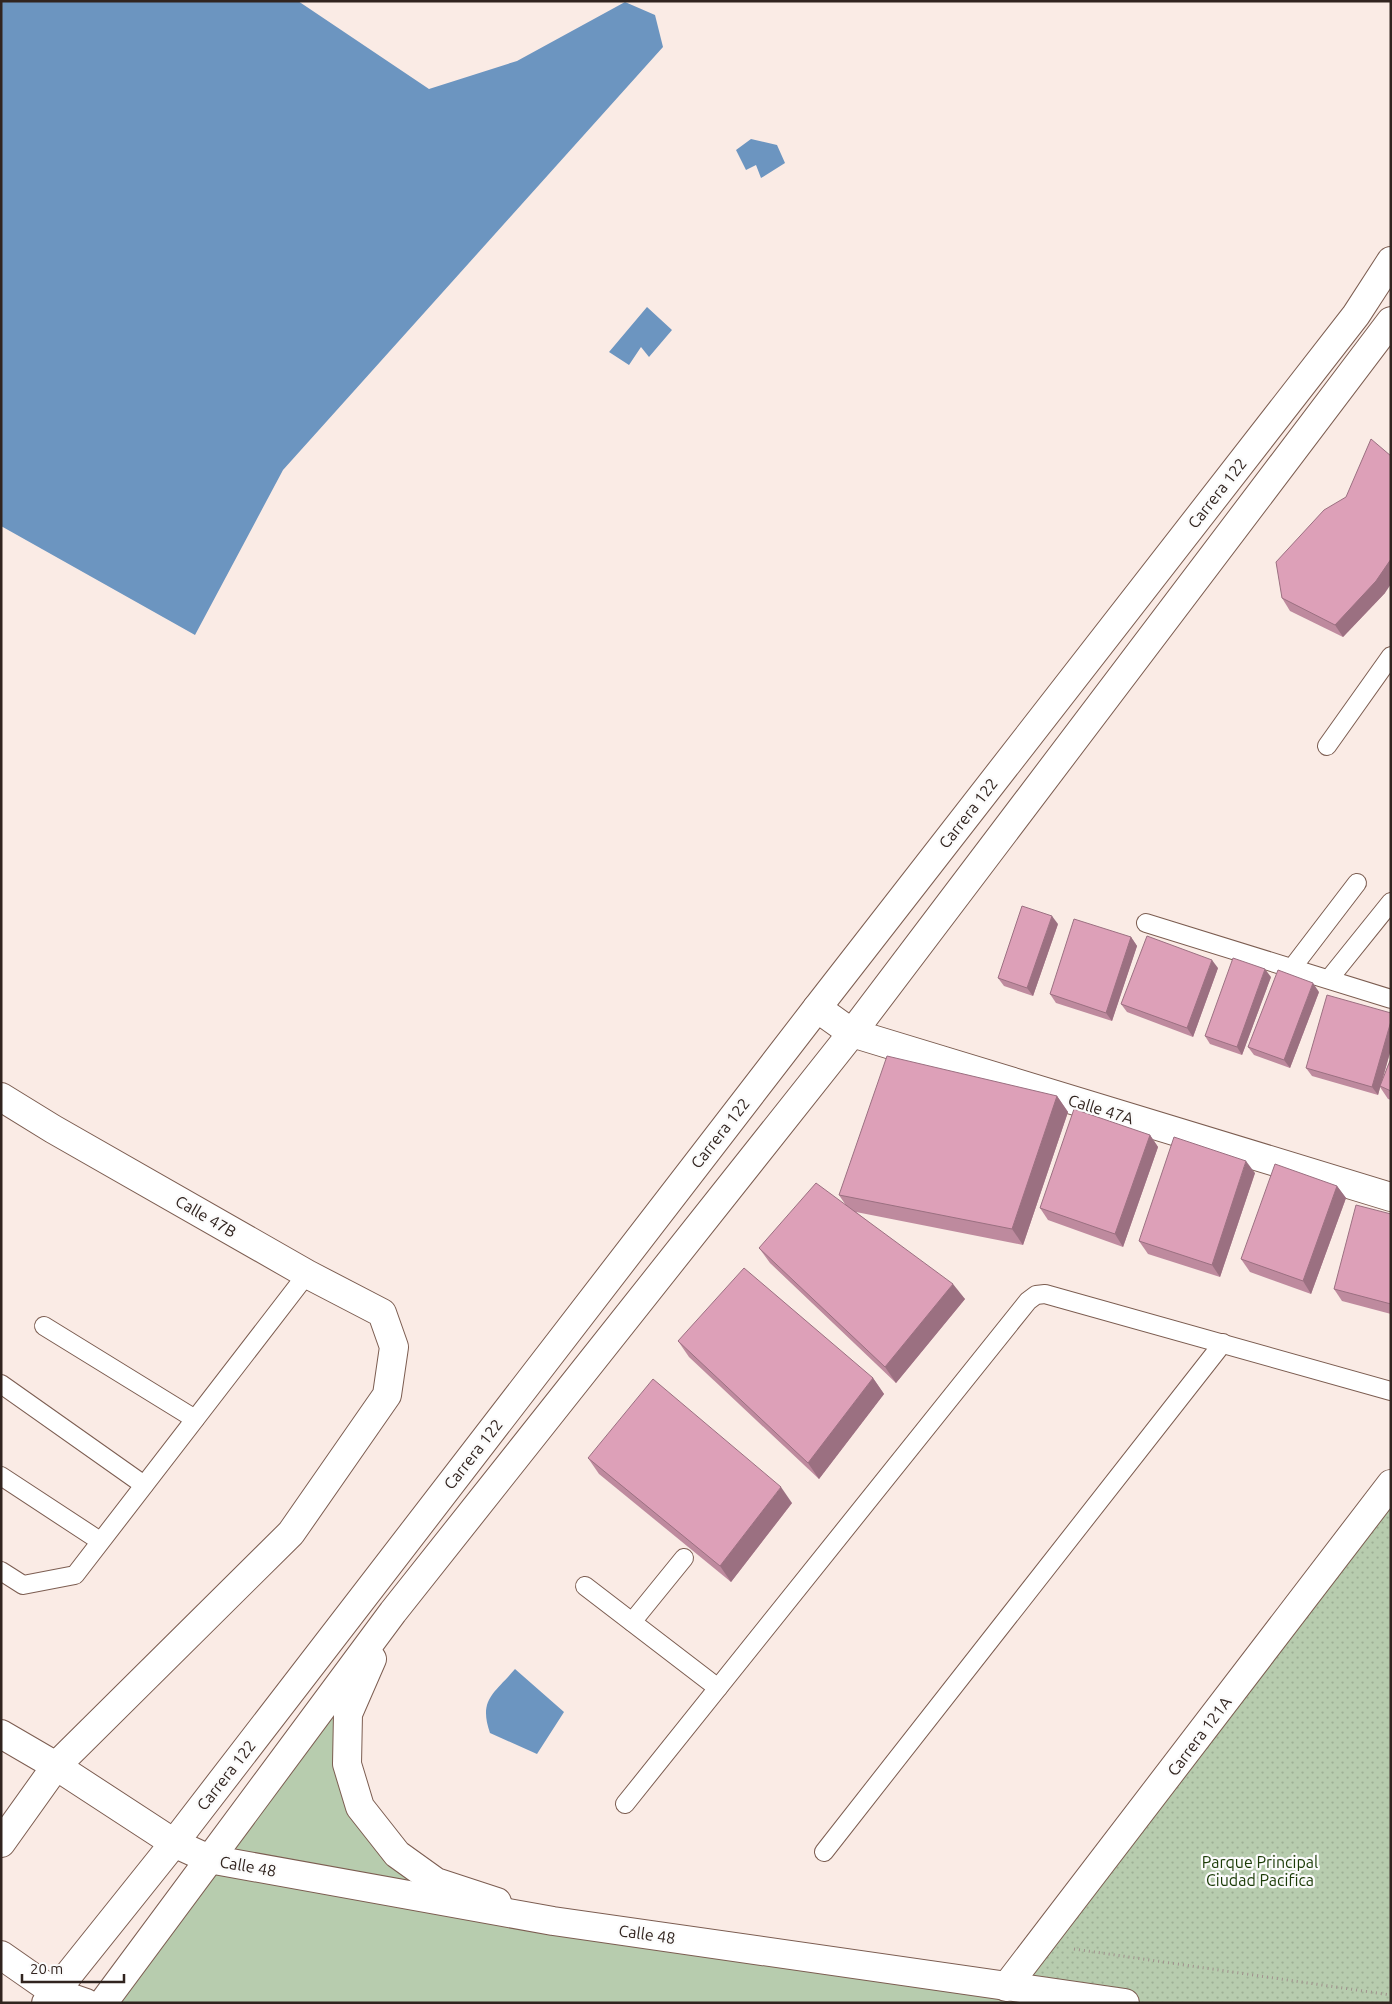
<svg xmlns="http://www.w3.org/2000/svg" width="1392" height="2004" font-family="Ubuntu,sans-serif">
	<defs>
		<pattern id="park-dots" width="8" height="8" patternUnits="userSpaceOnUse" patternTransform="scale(1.25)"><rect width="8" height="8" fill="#b7ccae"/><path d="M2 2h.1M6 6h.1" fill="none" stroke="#9eaf95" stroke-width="1.8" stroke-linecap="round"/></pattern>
	</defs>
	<rect width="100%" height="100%" fill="#faebe5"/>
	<polygon fill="#b7ccae" points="393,1612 347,1764 397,1854 553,1921 1125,2003 103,2003"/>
	<polygon fill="url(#park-dots)" points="1391,1484 1391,2003 1125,2003 1006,1987"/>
	<g fill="#6c95c0">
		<polygon points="1,1 298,1 429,89 517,61 625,2 655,15 663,47 283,470 195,635 1,526"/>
		<polygon points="751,139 777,145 785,163 761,178 756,165 746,170 736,150"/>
		<polygon points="647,307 672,330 649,357 641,347 629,365 609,352"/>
		<path d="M 515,1669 L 564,1712 L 537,1754 L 490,1733 C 478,1699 495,1693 515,1669 Z"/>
	</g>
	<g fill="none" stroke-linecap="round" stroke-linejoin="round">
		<defs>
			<g id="service">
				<polyline points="1327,746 1391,656"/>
				<polyline points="1146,923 1391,999"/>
				<polyline points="1292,968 1357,883"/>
				<polyline points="1329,979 1391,902"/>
				<polyline points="44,1326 195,1419"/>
				<polyline points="1,1384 144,1485"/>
				<polyline points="1,1476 100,1541"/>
				<polyline points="1,1571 23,1585 75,1575 307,1274"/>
				<polyline points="585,1586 718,1688"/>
				<polyline points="632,1622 684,1558"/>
				<polyline points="625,1804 1028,1301 1036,1295 1045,1294 1391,1391"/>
				<polyline points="824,1852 1223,1343"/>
			</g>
			<g id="minor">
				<polyline points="817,1008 852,1033 1391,1197"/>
				<polyline points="1,1097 53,1129 307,1274 382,1313 394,1347 387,1395 291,1533 56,1766 1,1734"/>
				<polyline points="372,1659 348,1714 347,1764 360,1807 397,1854 436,1882 497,1902"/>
				<polyline points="1,1843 56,1766 174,1843"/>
				<polyline points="1006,1987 1391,1484"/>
				<polyline points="46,2003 174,1843 817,1008 1356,315 1391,261"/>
				<polyline points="103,2003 393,1612 852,1033 1391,321"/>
			</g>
			<g id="secondary">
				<polyline points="174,1843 209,1859 553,1921 1125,2003"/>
				<polyline points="1,1955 54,1992 86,2003"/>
			</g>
		</defs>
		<use href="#service" stroke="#7c5d51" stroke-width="20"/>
		<use href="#minor" stroke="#7c5d51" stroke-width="30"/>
		<use href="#secondary" stroke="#7c5d51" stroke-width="30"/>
		<polyline stroke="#a0928d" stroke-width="3" stroke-dasharray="1 4" stroke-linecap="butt" points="1074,1949 1391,1995"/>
		<use href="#service" stroke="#fff" stroke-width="18"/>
		<use href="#minor" stroke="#fff" stroke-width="28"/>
		<use href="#secondary" stroke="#fff" stroke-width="28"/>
	</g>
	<g fill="#be8a9e">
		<polygon points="1385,593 1343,637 1290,611 1282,598"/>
		<polygon points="1058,924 1033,996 1004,986 998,978"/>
		<polygon points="1131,937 1137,946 1112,1021 1056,1003 1050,994"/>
		<polygon points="1218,968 1193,1037 1127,1012 1121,1004"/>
		<polygon points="1271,977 1242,1055 1210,1044 1205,1036"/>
		<polygon points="1319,992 1290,1068 1254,1055 1248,1047"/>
		<polygon points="1391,1013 1391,1049 1382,1081 1391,1058 1391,1100 1388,1099 1380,1087 1378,1095 1312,1076 1306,1068"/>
		<polygon points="1057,1096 1068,1112 1023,1245 856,1212 965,1299 896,1383 770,1263 759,1248 845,1204 839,1195"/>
		<polygon points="1150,1135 1158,1147 1123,1247 1048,1220 1040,1208"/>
		<polygon points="1255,1173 1220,1277 1148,1254 1139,1241"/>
		<polygon points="1337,1186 1346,1198 1311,1294 1250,1272 1241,1259"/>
		<polygon points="1391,1214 1391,1314 1342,1301 1334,1289"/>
		<polygon points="678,1341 873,1378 884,1394 819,1479 689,1357"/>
		<polygon points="588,1458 792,1503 731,1582 599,1474"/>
	</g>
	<g fill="#9b7081">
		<polygon points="1391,559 1391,584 1385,593 1343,637 1335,625"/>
		<polygon points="1052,916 1058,924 1033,996 1027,988"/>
		<polygon points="1131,937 1137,946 1112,1021 1106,1013"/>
		<polygon points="1212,960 1218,968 1193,1037 1187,1028"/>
		<polygon points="1265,969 1271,977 1242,1055 1237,1047"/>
		<polygon points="1313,983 1319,992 1290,1068 1284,1060"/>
		<polygon points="1391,1021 1391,1049 1378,1095 1372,1087"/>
		<polygon points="1057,1096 1068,1112 1023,1245 1012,1229"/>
		<polygon points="1150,1135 1158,1147 1123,1247 1115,1234"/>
		<polygon points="1246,1161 1255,1173 1220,1277 1212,1265"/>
		<polygon points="1337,1186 1346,1198 1311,1294 1303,1281"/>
		<polygon points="953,1284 965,1299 896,1383 885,1367"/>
		<polygon points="873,1378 884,1394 819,1479 808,1463"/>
		<polygon points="781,1487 792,1503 731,1582 720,1566"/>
	</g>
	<g fill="#dda0b8" stroke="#9b7081">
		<polygon points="1371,439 1391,456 1391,559 1376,581 1335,625 1282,598 1276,562 1324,510 1346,497"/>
		<polygon points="1022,906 1052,916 1027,988 998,978"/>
		<polygon points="1074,919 1131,937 1106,1013 1050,994"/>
		<polygon points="1147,936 1212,960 1187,1028 1121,1004"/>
		<polygon points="1233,958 1265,969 1237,1047 1205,1036"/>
		<polygon points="1278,970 1313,983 1284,1060 1248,1047"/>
		<polygon points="1327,995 1391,1013 1391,1021 1372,1087 1306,1068"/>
		<polygon points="887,1056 1057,1096 1012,1229 839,1195"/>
		<polygon points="1391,1058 1391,1091 1380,1086"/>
		<polygon points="1074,1109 1150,1135 1115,1234 1040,1208"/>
		<polygon points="1174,1137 1246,1161 1212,1265 1139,1241"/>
		<polygon points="1275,1164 1337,1186 1303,1281 1241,1259"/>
		<polygon points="816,1183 953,1284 885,1367 759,1248"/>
		<polygon points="1356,1205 1391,1214 1391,1304 1334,1289"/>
		<polygon points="744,1268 873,1378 808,1463 678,1341"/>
		<polygon points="653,1379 781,1487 720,1566 588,1458"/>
	</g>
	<g text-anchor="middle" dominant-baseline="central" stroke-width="4.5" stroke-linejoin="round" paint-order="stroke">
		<g font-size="16" fill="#31241f" stroke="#fbfbfb">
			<text transform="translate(1217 493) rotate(-52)">Carrera 122</text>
			<text transform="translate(968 813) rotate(-52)">Carrera 122</text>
			<text transform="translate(1101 1109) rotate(17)">Calle 47A</text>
			<text transform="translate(720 1133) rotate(-52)">Carrera 122</text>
			<text transform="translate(206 1216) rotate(30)">Calle 47B</text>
			<text transform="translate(473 1454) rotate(-52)">Carrera 122</text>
			<text transform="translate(1199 1736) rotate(-53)">Carrera 121A</text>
			<text transform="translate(226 1775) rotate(-52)">Carrera 122</text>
			<text transform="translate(248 1866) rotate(10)">Calle 48</text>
			<text transform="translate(647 1934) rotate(8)">Calle 48</text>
		</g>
		<g font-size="16" fill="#1a3a06" stroke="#fbfbfb">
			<text x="1260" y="1862">Parque Principal<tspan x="1260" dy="18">Ciudad Pacifica</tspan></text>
		</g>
	</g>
	<rect width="1392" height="2004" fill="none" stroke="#31241f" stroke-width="5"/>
	<path d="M22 1974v8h102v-8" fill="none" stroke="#31241f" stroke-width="2.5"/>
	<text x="30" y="1974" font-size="15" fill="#31241f" stroke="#fbfbfb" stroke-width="4" paint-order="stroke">20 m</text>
</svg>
